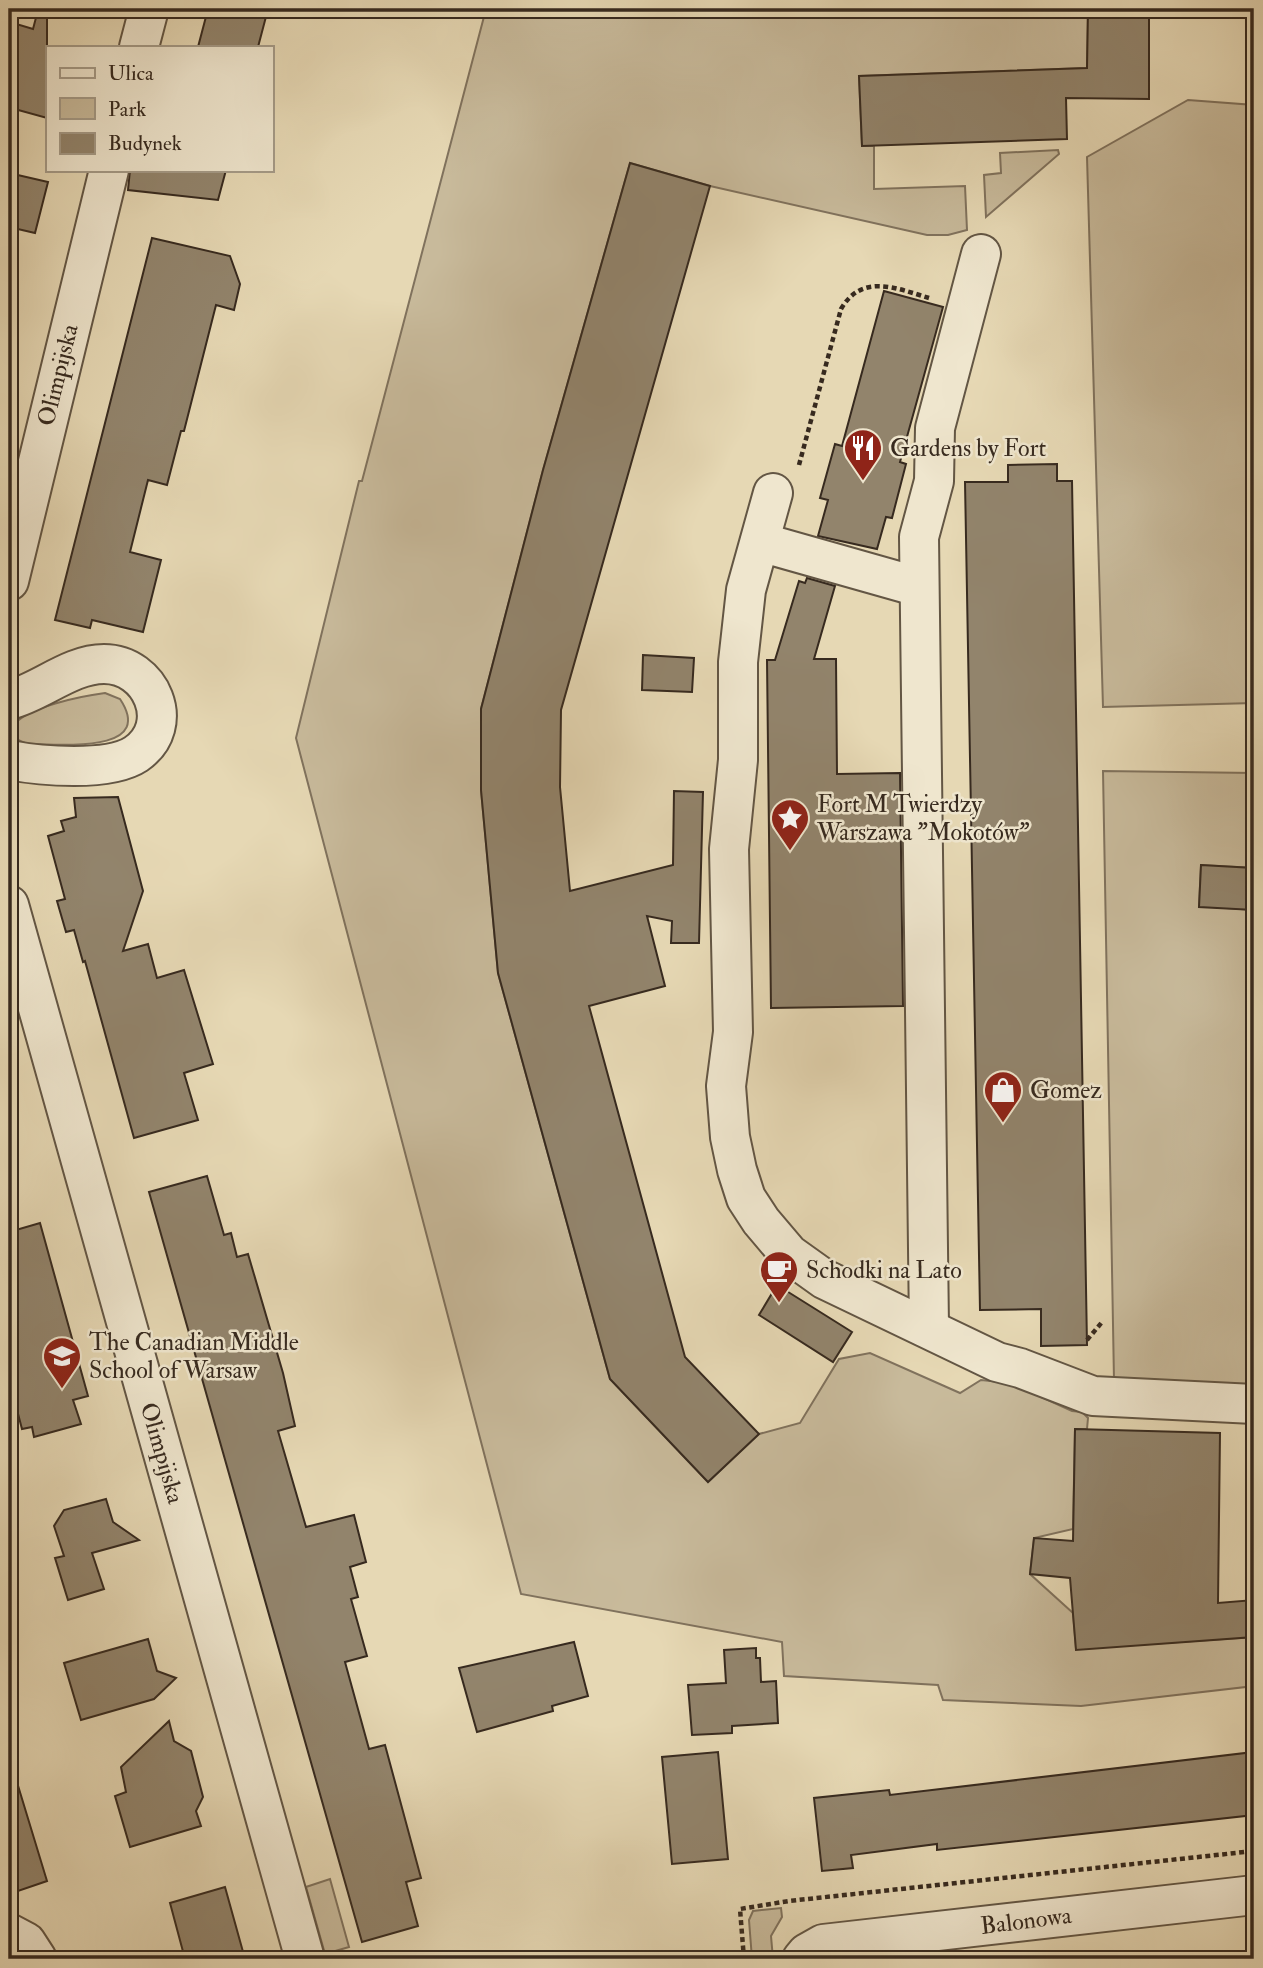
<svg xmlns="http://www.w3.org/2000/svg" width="1263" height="1968" font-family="'IM FELL Double Pica',serif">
	<rect width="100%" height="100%" fill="#e6d8b4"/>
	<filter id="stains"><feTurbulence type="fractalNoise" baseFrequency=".00286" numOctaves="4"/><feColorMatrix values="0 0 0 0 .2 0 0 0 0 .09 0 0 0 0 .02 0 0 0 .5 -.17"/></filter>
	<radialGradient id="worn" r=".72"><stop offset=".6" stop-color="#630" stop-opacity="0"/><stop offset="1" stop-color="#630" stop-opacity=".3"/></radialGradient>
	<g fill="#c8ba9b" stroke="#80725d" stroke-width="2">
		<polygon points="486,9 1088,9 1087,68 859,76 862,146 874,146 874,189 965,186 967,230 948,235 927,235 710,186 630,163 543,470 481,709 481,790 498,973 610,1379 708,1482 759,1434 800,1423 839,1359 870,1353 960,1393 981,1380 1010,1383 1072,1411 1082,1412 1088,1418 1087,1429 1075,1429 1073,1529 1034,1538 1030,1574 1073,1613 1076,1649 1254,1637 1254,1686 1081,1706 943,1700 938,1685 784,1676 782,1642 521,1594 296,738 359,481 362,481"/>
		<polygon points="1188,100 1254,105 1254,703 1103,707 1087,157"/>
		<polygon points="1058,150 1059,154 986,217 984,175 1001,173 1000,153"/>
		<path d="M 105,693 L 120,699 C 157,755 56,744 27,744 L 16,739 L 13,726 C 26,707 82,696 105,693 Z"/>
		<polygon points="1103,771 1254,773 1254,868 1201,865 1199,906 1254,910 1254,1388 1114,1380"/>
		<polygon points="330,1879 349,1947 325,1954 306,1887"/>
		<polygon points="781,1908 782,1917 771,1936 773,1959 752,1959 749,1920 753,1911"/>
	</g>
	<g fill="#92846c" stroke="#372a1f" stroke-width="2">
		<polygon points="208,9 268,9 258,47 198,47"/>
		<polygon points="1088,9 1149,9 1149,99 1066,98 1067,139 862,146 859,76 1087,68"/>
		<polygon points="38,10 47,11 47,118 11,108 17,85 9,82 9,40 13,23 33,29"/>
		<polygon points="630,163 710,186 561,710 560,787 570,891 673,865 674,791 703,792 699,943 671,943 672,921 647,916 665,986 589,1006 685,1357 759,1434 708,1482 610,1379 498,973 481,790 481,709 543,470"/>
		<polygon points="130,170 226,170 218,200 128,190"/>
		<polygon points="9,173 48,182 35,233 9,227"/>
		<polygon points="152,238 230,256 240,284 234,310 216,305 184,431 181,431 167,485 148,480 130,552 161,560 143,632 92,620 90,628 55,620"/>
		<polygon points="884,291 943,307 900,462 906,464 892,518 886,517 877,549 818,536 828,500 820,498 835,444 842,446"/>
		<polygon points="1057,464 1057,481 1072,481 1087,1345 1041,1346 1041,1309 980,1310 965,482 1008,482 1008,465"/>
		<polygon points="807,578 835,586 814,659 836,659 837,774 900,773 903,1006 771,1008 767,660 775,660 799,581 805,583"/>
		<polygon points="643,655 694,658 692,692 642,690"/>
		<polygon points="118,797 143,891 123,951 148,944 157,978 184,970 213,1064 184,1073 198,1120 134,1138 85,961 83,962 74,930 66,932 57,901 65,899 48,836 64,831 61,821 76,817 74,798"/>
		<polygon points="1201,865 1254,868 1254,910 1199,907"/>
		<polygon points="207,1176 224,1235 231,1233 237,1257 248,1254 283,1373 295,1426 278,1431 306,1527 354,1515 366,1562 350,1567 358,1597 351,1599 367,1656 345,1662 369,1749 385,1745 421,1878 406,1882 418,1926 362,1942 149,1192"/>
		<polygon points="40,1223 88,1396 73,1400 81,1424 34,1437 32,1427 22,1429 16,1406 9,1406 9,1232"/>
		<polygon points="777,1285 852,1332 833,1362 759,1315"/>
		<polygon points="1075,1429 1220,1433 1218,1603 1254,1600 1254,1637 1076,1650 1070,1578 1030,1574 1034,1538 1073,1541"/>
		<polygon points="106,1499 113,1522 139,1540 92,1553 104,1589 68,1600 55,1558 64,1556 54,1526 64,1510"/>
		<polygon points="148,1639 157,1671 176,1678 154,1699 81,1720 64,1663"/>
		<polygon points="574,1642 588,1696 552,1706 553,1711 477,1732 459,1668"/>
		<polygon points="756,1648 756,1658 760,1658 761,1682 776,1681 778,1723 732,1726 732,1733 692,1735 688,1685 726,1683 724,1650"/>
		<polygon points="169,1721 174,1741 191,1751 203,1797 196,1811 201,1826 130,1847 115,1796 126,1792 121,1767"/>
		<polygon points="718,1752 728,1859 672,1864 662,1757"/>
		<polygon points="1254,1752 1254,1815 937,1850 937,1844 851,1855 853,1868 822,1871 814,1798 889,1790 890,1795"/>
		<polygon points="16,1779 47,1881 18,1891 9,1852 9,1781"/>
		<polygon points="225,1887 245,1959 185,1959 170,1903"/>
	</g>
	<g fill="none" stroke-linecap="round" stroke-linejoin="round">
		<defs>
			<g id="minor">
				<polyline points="139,47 149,9"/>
				<polyline points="773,493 746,590 738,662 738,760 729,849 733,1032 726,1086 730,1137 737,1170 746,1198 761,1221 789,1254 824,1279 997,1362 1020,1368 1093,1396 1254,1404"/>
				<polyline points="760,542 919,587"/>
				<polyline points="9,581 109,170"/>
				<path d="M 9,700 C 41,692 70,664 104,664 C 151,664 178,725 136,754 C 109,772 40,766 9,760"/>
				<polyline points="9,905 305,1959"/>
				<polyline points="929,1327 919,537 934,481 935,428 981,254"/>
				<polyline points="9,1933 26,1942 37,1959"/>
				<polyline points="802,1959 807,1953 823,1944 1254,1895"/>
			</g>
		</defs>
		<use href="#minor" stroke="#635644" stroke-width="42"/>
		<g stroke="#372a1f" stroke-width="4.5" stroke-dasharray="5 3.5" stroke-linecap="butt">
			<path d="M 799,465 L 841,309 C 862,273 896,288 929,298"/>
			<polyline points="1087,1340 1103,1321"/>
			<polyline points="744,1959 740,1909 789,1901 1254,1851"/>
		</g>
		<use href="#minor" stroke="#efe6ce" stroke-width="38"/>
	</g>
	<defs>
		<symbol id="restaurant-pin" viewBox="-11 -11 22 30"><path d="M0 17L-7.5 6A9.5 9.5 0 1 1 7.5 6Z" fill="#8f2418" stroke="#efe6ce"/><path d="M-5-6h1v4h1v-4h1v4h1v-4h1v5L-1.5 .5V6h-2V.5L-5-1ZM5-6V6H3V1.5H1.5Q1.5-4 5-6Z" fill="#fff"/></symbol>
		<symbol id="sight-pin" viewBox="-11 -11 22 30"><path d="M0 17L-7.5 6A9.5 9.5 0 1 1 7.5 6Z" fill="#8f2418" stroke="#efe6ce"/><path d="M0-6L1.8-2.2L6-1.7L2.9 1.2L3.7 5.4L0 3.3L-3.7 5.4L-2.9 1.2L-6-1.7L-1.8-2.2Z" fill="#fff"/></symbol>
		<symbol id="shop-pin" viewBox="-11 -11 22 30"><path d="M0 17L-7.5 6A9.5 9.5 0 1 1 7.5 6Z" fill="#8f2418" stroke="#efe6ce"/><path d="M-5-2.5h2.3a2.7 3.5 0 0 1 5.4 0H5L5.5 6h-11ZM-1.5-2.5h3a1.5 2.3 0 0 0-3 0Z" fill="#fff"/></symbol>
		<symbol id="cafe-pin" viewBox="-11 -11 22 30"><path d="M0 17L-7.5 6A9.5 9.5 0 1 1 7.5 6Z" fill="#8f2418" stroke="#efe6ce"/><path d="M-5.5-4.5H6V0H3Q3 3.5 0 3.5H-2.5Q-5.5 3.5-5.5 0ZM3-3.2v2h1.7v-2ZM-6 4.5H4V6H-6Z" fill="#fff"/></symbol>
		<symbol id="school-pin" viewBox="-11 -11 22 30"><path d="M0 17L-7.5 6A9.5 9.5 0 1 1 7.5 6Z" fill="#8f2418" stroke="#efe6ce"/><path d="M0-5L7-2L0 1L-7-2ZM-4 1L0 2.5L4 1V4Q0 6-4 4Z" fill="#fff"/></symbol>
	</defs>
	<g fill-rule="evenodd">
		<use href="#restaurant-pin" x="841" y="426" width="44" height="60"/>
		<use href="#sight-pin" x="768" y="796" width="44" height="60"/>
		<use href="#shop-pin" x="981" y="1068" width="44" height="60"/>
		<use href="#cafe-pin" x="757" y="1248" width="44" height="60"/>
		<use href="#school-pin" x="40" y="1334" width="44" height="60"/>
	</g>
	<g text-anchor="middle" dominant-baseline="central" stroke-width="5" stroke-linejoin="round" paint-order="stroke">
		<g font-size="24" fill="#372a1f" stroke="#efe6ce">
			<text transform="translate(58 375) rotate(-76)">Olimpijska</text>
			<text transform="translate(162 1453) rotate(74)">Olimpijska</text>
			<text transform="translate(1026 1921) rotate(-7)">Balonowa</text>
		</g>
		<g font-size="24" fill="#372a1f" stroke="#efe6ce" text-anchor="start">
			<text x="890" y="448">Gardens by Fort</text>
			<text x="817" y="804">Fort M Twierdzy<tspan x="817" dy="28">Warszawa "Mokotów"</tspan></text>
			<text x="1030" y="1090">Gomez</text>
			<text x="806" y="1270">Schodki na Lato</text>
			<text x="89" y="1342">The Canadian Middle<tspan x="89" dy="28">School of Warsaw</tspan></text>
		</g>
	</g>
	<rect width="1263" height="1968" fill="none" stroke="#e6d8b4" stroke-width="35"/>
	<rect x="10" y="10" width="1242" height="1947" fill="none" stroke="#372a1f" stroke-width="3.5"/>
	<rect x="18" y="18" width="1228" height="1933" fill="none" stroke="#372a1f" stroke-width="2"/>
	<rect x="46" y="46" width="228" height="126" fill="#efe6ce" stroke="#a59b88" stroke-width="2"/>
	<rect x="60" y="68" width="35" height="10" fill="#efe6ce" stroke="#a59b88" stroke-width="2"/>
	<text x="108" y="80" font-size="21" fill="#372a1f">Ulica</text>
	<rect x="60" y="98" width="35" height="21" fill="#c8ba9b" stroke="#a59b88" stroke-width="2"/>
	<text x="108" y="116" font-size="21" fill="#372a1f">Park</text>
	<rect x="60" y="133" width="35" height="21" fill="#92846c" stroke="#a59b88" stroke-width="2"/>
	<text x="108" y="150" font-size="21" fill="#372a1f">Budynek</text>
	<rect width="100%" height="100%" filter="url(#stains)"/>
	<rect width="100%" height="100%" fill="url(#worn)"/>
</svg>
